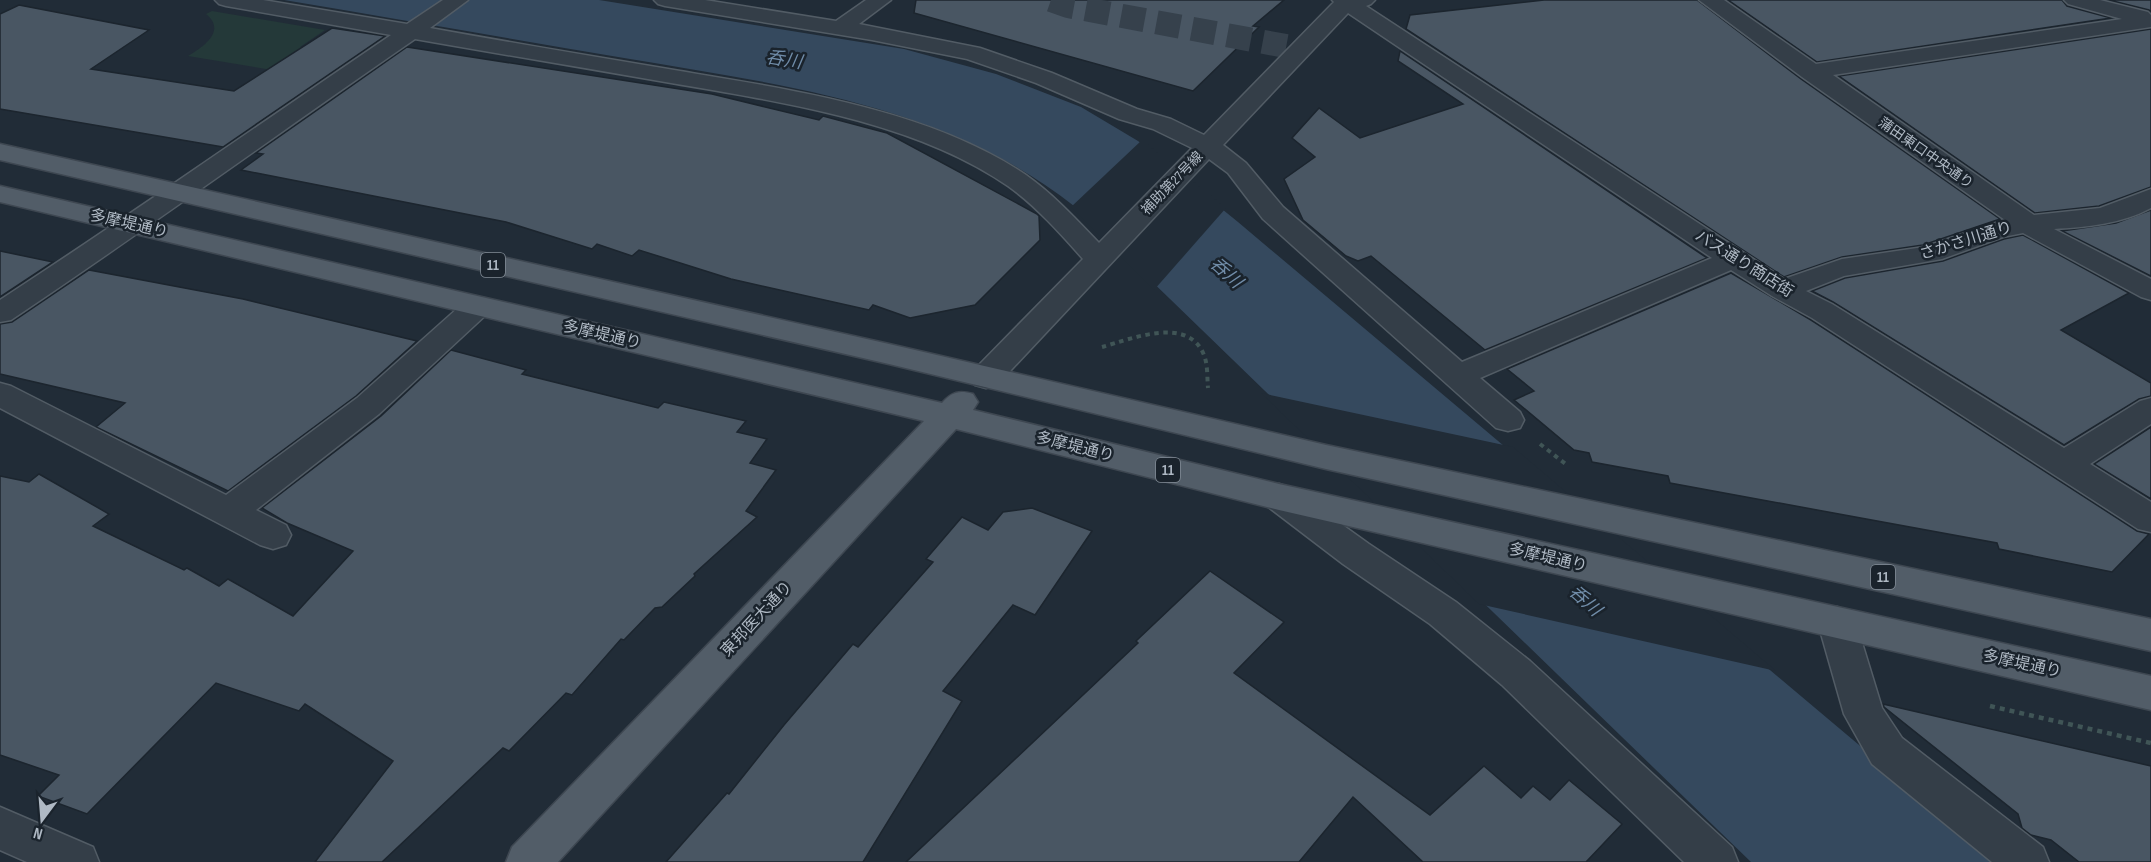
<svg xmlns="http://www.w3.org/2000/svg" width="2151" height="862" font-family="'Sofia Sans Condensed','Noto Sans JP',sans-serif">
	<rect width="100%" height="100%" fill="#212c37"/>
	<path fill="#243939" d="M 212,11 L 325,30 L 300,47 L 352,56 L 320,78 L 188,56 C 203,47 227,31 206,14 Z"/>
	<path fill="#35495e" d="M 284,0 L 599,0 L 904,49 L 996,74 L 1081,107 L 1138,141 L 1238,222 L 1998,862 L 1751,862 L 1074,206 C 945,104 782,85 624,58 C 511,39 398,19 284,0 Z"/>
	<g fill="#212c37">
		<polygon points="1142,140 1226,208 1154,290 1071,207"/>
		<polygon points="1261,393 1513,447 1776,671 1479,604"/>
	</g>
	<g fill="#495663" stroke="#1c252e" stroke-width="1.5">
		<polygon points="916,0 1284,0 1253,26 1259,27 1193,91 914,13"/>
		<polygon points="1544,0 1697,0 1801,79 2000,219 1923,245 1842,257 1784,277 1406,29 1410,15"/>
		<polygon points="1728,0 2062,0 2067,6 2111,18 1817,62"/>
		<polygon points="2109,0 2151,0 2151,12 2149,10"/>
		<polygon points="19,5 149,30 91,69 234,91 332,28 385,36 223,147 0,109 0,14"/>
		<polygon points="2151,29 2151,187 2099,206 2035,213 1839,76"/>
		<polygon points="407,47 712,94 819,120 823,116 887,133 1037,214 1039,216 1040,240 975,305 910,318 873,305 869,310 731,279 639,250 632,256 597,244 592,249 506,222 241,170 263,154 256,153"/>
		<polygon points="1400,51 1707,258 1485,350 1371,256 1358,261 1346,256 1303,220 1284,179 1315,157 1292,138 1319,108 1360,138 1463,104 1398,61"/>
		<polygon points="2151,210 2151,276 2062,231 2116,223"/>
		<polygon points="2023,235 2129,293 2061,330 2151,383 2151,396 2139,399 2064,445 1833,302 1812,291 1845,278 1943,261 2004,239"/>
		<polygon points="0,251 53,262 0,297"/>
		<polygon points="89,270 243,299 417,341 356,396 228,491 96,427 125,403 0,374 0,324 12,322"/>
		<polygon points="1731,273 1811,320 2137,531 2149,534 2112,572 1999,549 1997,543 1670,483 1668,476 1592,462 1589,453 1574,450 1514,400 1534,391 1507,369"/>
		<polygon points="451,350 526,370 522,374 658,408 664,402 746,421 737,432 767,439 750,463 776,470 746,511 757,517 694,574 695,576 662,607 655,608 624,640 621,639 572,695 566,693 509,751 503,748 382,862 315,862 393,761 305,704 299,711 216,683 87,814 38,796 59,775 0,755 0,476 29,482 39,474 109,514 93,526 184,570 187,568 219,586 228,579 293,616 353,551 287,523 262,508 381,416"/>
		<polygon points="2151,427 2151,499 2094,464"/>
		<polygon points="1032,508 1092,531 1035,615 1013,605 943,691 962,701 863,862 666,862 727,793 729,794 784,725 853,644 858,647 933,562 926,559 962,517 988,530 1003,512"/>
		<polygon points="1210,571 1284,622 1234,673 1430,815 1484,766 1521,798 1533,786 1550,800 1569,780 1622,824 1586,862 1423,862 1353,797 1299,862 906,862 1138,643 1136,641"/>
		<polygon points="1883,704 2151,766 2151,862 2079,862 2051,840 2031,835 2022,828 2018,814 1884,707"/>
	</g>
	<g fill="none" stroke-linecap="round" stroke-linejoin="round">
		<polyline stroke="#36414c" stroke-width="24" stroke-dasharray="24 12" stroke-linecap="butt" points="1051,0 1068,6 1302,49"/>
		<defs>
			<g id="minor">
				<path d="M 215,0 L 263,0 L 407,24 L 443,0 L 468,0 L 430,28 C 513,43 597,57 680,71 C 793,90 930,110 1026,175 C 1053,194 1076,219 1099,243 L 1192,148 L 1153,129 L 1119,119 L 1036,83 L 967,59 L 872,40 L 665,6 L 658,4 L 654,0 L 705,0 L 836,21 L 866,0 L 891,0 L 859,24 L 980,48 L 1052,73 L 1137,109 L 1171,119 L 1204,135 L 1334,2 L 1332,0 L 1375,0 L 1371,4 L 1366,6 L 1784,279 L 1842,259 L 1924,247 L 2005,220 L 1802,77 L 1699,0 L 1724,0 L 1816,64 L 2122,19 L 2068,4 L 2064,0 L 2100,0 L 2148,12 L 2151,15 L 2151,27 L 1833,75 L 2034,215 L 2100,208 L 2151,189 L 2151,208 C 2121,224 2087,227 2054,229 L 2151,279 L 2151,300 L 2141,297 L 2023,233 L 2003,237 L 1942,259 L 1844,276 L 1806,291 L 1832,304 L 2064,448 L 2140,401 L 2151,398 L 2151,424 L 2090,464 L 2151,502 L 2151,532 L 2138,529 L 1812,318 L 1772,296 L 1731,270 L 1480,378 L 1520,412 L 1524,420 L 1520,428 L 1508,431 L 1496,428 L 1263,219 L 1228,173 L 1209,159 L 997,385 L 986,388 L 975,385 L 970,377 L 975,369 L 1083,259 C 1060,233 1036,206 1008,186 C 914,121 781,102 671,83 C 585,68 500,54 415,39 C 280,132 147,229 11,320 L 0,322 L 0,300 C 132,214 261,123 391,35 L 226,6 L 219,4 ZM 1348,13 L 1712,258 L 1462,362 L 1283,207 L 1246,163 L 1223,145 Z"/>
				<polygon points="478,297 488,299 493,306 488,313 379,414 256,510 286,525 291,535 286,545 273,549 260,545 0,408 0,383 11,386 226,495 357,398 468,299"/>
				<polygon points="1279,484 1291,488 1369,544 1456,602 1530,661 1732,847 1738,862 1684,862 1502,685 1430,624 1343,564 1267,506 1262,497 1267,488"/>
				<polygon points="1837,607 1851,612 1856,623 1882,708 1902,738 2043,847 2049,862 1992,862 1872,764 1844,714 1818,623 1823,612"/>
				<polygon points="0,807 93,847 99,862 27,862 0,850"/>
			</g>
			<g id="major">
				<polygon points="0,144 889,344 1326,445 2151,619 2151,651 1326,469 889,364 0,160"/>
				<path d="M 0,186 L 942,403 C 952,392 959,390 973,394 L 978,402 L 973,410 L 1279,484 L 2151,676 L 2151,710 L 1279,510 L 956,429 L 558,862 L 506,862 L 512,847 L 924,421 L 0,202 Z"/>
			</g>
		</defs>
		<use href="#minor" stroke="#525c65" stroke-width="3"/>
		<use href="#major" stroke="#3e4751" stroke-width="3"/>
		<g stroke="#405556" stroke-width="4" stroke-dasharray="4.5 4.5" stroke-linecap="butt">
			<path d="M 1102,347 C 1131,339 1188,315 1204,355 C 1208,365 1207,378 1208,388"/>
			<polyline points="1540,444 1567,465"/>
		</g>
		<polyline stroke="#405556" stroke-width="4.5" stroke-dasharray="5 5" stroke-linecap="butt" points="1990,706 2151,743"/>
		<use href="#minor" fill="#343e48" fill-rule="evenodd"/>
		<use href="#major" fill="#525d68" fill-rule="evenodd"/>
	</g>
	<g text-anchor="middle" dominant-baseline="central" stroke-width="5" stroke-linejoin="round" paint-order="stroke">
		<g font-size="14" fill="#afb9c4" stroke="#1a232c">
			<text transform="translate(1926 153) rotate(35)">蒲田東口中央通り</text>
			<text transform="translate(1172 183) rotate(-46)">補助第27号線</text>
		</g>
		<g fill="#1a232c" stroke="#828c96" stroke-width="1.5">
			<rect x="481" y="253" width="24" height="24" rx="4.5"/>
			<rect x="1156" y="458" width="24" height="24" rx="4.5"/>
			<rect x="1871" y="565" width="24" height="24" rx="4.5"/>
		</g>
		<g font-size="15" font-weight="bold" fill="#afb9c4">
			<text x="493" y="265">11</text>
			<text x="1168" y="470">11</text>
			<text x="1883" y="577">11</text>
		</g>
		<g font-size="16" fill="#afb9c4" stroke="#1a232c">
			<text transform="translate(129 224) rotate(13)">多摩堤通り</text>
			<text transform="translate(1966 241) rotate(-17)">さかさ川通り</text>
			<text transform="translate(1744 264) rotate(32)">バス通り商店街</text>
			<text transform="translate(602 335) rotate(13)">多摩堤通り</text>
			<text transform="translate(1075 447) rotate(14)">多摩堤通り</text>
			<text transform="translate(1548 558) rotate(13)">多摩堤通り</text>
			<text transform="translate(757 619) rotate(-47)">東邦医大通り</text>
			<text transform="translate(2022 664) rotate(12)">多摩堤通り</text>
		</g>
		<g font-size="18" font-style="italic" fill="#708ca8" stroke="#1a232c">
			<text transform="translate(784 60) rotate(9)">呑川</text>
			<text transform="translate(1226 273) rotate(42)">呑川</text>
			<text transform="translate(1585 601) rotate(42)">呑川</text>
		</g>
	</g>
	<g transform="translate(42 820) rotate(196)" stroke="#1a232c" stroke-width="4.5" paint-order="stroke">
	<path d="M0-4.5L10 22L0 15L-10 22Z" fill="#afb9c4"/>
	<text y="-9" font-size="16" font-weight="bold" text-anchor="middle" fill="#afb9c4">N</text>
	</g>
</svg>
